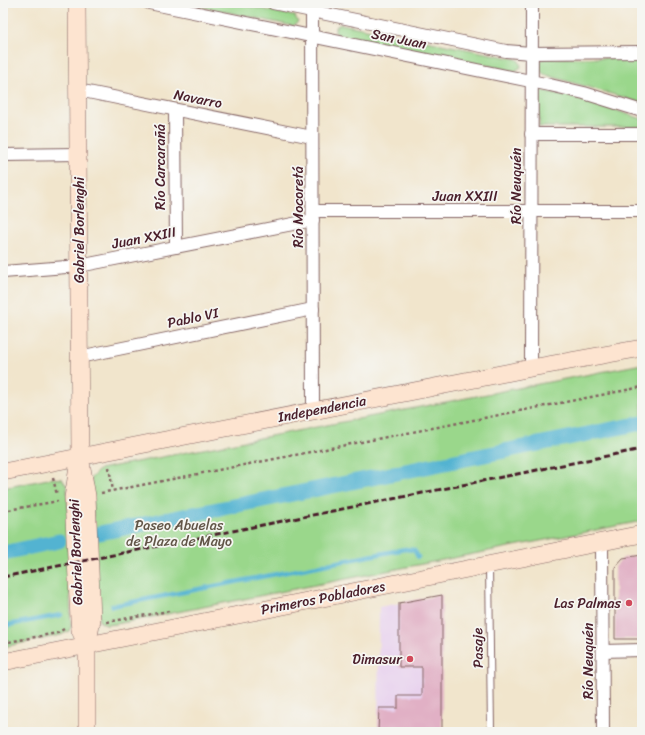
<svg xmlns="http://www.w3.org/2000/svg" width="645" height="735" font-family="Sriracha,sans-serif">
	<rect width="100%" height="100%" fill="#f6f6f2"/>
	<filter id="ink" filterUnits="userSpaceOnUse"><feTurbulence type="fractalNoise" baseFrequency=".025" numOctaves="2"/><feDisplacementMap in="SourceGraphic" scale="8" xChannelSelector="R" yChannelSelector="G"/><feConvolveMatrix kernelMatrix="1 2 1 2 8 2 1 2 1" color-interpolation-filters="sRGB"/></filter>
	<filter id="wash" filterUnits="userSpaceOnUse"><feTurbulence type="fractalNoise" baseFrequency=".012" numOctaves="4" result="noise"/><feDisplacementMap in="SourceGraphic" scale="16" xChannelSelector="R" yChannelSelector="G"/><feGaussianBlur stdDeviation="0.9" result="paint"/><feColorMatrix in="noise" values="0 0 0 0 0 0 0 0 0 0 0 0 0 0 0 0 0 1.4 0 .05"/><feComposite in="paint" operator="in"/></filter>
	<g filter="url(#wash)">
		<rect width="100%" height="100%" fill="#f1e5cc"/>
		<polygon fill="#e8d2ee" points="442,595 442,732 378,732 379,607"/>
		<g fill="#9ad78b" stroke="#727b5b">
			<polygon points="184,3 233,3 295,16 298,22 293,26"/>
			<polygon points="341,24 516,59 519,61 521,67 515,71 338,35 335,32 335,27"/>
			<polygon points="545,58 642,58 642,103 543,74 540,69 541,60"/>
			<polygon points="540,90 585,100 642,119 642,127 539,127"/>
			<polygon points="642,364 642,521 116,624 106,625 99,621 91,478 100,469"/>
			<polygon points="53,478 62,479 67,486 71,627 69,631 61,635 3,647 3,488"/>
		</g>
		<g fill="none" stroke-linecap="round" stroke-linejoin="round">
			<g stroke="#53b3d1" stroke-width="4.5">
				<polyline points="112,606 405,549 414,550 418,557"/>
				<polyline points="3,626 61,615"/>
			</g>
			<g stroke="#53b3d1" stroke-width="15">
				<polyline points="100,533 642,423"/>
				<polyline points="3,553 59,541"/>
			</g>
		</g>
		<g id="blocks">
			<g fill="#e1b0c5">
				<polygon points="642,555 642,639 615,639 615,567 623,558"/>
				<polygon points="442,595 442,732 378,732 379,708 398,708 398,696 422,696 422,667 399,667 399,603"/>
			</g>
		</g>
	</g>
	<g filter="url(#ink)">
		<use href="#blocks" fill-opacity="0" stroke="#846463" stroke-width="1"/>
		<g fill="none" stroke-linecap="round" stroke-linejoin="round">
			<defs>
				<polyline id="lane" points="489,566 491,732"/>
				<g id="street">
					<polyline points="149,3 550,85 584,93 642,111"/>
					<polyline points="273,3 506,51 531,53 642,52"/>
					<polyline points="312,3 313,411"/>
					<polyline points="78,90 312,137"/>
					<polyline points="175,110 176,247"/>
					<polyline points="531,134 642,134"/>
					<polyline points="3,155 78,154"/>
					<polyline points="313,211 642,211"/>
					<polyline points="3,272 79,266 313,220"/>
					<polyline points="79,357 313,309"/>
					<polyline points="531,368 532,3"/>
					<polyline points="602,542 603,732"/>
					<polyline points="603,651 642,650"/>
				</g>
				<g id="secondary">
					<polyline points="77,3 80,457 87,496 92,620 87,646 87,732"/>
					<polyline points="78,467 73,498 79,619 80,630 87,646"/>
					<polyline points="3,472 531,368 642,348"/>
					<polyline points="3,662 642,534"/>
				</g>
			</defs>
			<use href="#lane" stroke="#846463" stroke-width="8"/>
			<use href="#street" stroke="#846463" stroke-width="14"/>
			<use href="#secondary" stroke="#846463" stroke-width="18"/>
			<g stroke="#846463" stroke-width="2.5" stroke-dasharray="3 3" stroke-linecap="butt">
				<polyline points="109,467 113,491"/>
				<polyline points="53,478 57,495"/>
				<polyline points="101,493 642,387"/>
				<polyline points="3,511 58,501"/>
				<polyline points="107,622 169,611"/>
				<polyline points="3,643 57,633 64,629"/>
			</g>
			<use href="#lane" stroke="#fff" stroke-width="6"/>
			<use href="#street" stroke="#fff" stroke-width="12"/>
			<use href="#secondary" stroke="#fde4d0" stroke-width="17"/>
			<polyline stroke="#4a1f2b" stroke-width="3" stroke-dasharray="6 3" stroke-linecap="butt" points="3,577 642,449"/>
		</g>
	</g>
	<g fill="#d1495b" stroke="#f6f6f2" stroke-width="1.5">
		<circle cx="629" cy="603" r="4"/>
		<circle cx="410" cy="659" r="4"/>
	</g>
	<g text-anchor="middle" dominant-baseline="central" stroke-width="3.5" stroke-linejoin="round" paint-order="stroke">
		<g font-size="14" fill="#4a1f2b" stroke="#f6f6f2">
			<text transform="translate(399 39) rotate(11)">San Juan</text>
			<text transform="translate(198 99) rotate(11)">Navarro</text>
			<text transform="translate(160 167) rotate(-90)">Río Carcarañá</text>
			<text transform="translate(516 186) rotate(-90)">Río Neuquén</text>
			<text x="465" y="196">Juan XXIII</text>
			<text transform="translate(298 207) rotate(-90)">Río Mocoretá</text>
			<text transform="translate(79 230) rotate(-90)">Gabriel Borlenghi</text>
			<text transform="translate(144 238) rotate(-11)">Juan XXIII</text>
			<text transform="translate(193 318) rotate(-12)">Pablo VI</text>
			<text transform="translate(322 409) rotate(-11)">Independencia</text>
			<text transform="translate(76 552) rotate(-92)">Gabriel Borlenghi</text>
			<text transform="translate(323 598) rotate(-11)">Primeros Pobladores</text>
			<text transform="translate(478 648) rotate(-91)">Pasaje</text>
			<text transform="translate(588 661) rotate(-90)">Río Neuquén</text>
		</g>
		<g font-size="14" fill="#625648" stroke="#f6f6f2">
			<text x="179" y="525">Paseo Abuelas<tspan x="179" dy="16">de Plaza de Mayo</tspan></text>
		</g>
		<g font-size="14" fill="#4a1f2b" stroke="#f6f6f2" text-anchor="end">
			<text x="621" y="603">Las Palmas</text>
			<text x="402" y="659">Dimasur</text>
		</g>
	</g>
	<rect width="645" height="735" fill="none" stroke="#f6f6f2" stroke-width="16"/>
</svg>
